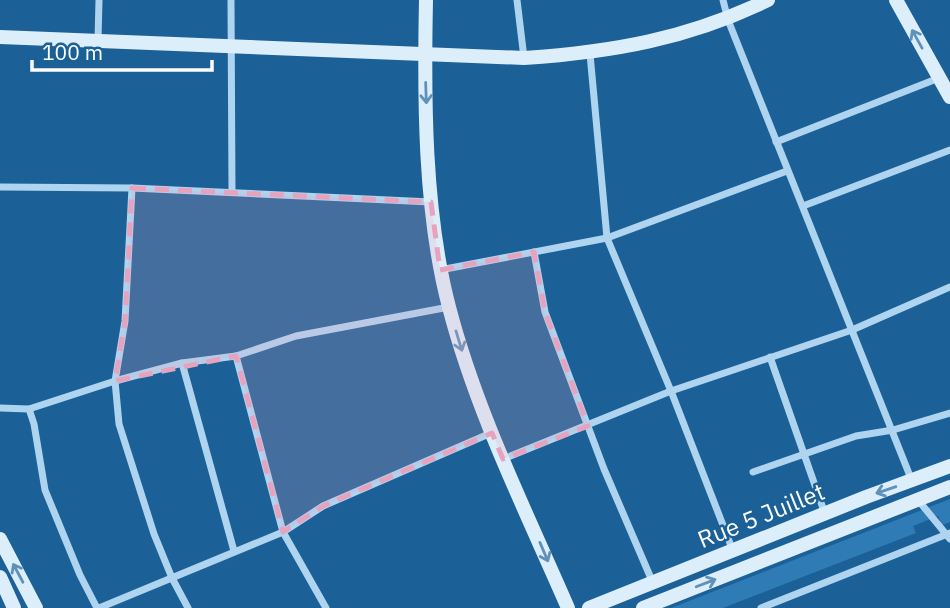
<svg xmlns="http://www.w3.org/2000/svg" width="950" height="608" font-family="'IBM Plex Sans',sans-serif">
	<rect width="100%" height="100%" fill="#1b6197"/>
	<polygon fill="#2e7bb5" points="950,499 950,522 942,525 938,516 913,526 916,533 723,608 671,608"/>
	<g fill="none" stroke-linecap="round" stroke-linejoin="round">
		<g stroke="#afd4f0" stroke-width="7">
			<polyline points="231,0 232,192"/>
			<polyline points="517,0 524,58"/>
			<polyline points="723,0 728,20 912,481"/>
			<polyline points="98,40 99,0"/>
			<polyline points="590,54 607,238 671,391 733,551"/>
			<polyline points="776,142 939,78"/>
			<polyline points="0,187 132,188 431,202"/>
			<polyline points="132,188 125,321 115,381 119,424 154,534 172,578 188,608"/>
			<polyline points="803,206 950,150"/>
			<polyline points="534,252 545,312 604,469 653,583"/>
			<polyline points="440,270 607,238 787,171"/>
			<polyline points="236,356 283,532 326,608"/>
			<polyline points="770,357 825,514"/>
			<polyline points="182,363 234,551"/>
			<polyline points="0,408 29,409 115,381 182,363 236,356 296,336 449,307"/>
			<polyline points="29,409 34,424 45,490 80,575 97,608"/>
			<polyline points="503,459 671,391 852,330 950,287"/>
			<polyline points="753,472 856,436 893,430 950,413"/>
			<polyline points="918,500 950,539"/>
			<polyline points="99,608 283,532 323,506 491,433"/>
			<polyline points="761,608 950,533"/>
		</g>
		<g stroke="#ddeefb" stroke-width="14">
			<path d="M 426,0 C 424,97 424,212 449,307 C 476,411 525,509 568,608"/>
			<polyline points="896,0 950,97"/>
			<path d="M 0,37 L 524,58 C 613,52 687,39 768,0"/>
			<polyline points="0,539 36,608"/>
			<polyline points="0,577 14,608"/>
			<polyline points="589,608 866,497 950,466"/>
			<polyline points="643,608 950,487"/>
		</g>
	</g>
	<defs><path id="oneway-shaft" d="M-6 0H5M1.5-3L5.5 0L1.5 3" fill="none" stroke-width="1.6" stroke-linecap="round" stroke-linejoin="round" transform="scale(1.75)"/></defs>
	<g stroke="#5f92ba">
		<use href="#oneway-shaft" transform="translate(917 39) rotate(-119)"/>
		<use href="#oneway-shaft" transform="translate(426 93) rotate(88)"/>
		<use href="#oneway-shaft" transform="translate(459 341) rotate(73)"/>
		<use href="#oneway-shaft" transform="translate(886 490) rotate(161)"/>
		<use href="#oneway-shaft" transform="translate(544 552) rotate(67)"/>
		<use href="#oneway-shaft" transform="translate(18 573) rotate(-118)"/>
		<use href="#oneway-shaft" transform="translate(706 583) rotate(-21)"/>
	</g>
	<path fill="#e7a3bd" fill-opacity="0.2" stroke="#e7a3bd" stroke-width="5" stroke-dasharray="14 9" stroke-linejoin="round" d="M 132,188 L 431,202 L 440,270 L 534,252 L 545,312 L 588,426 L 503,459 L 492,433 L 323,506 L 283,532 L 236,356 L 115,381 L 125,321 Z"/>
	<g text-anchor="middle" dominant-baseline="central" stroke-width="5" stroke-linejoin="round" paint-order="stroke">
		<g font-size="24" fill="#fff" stroke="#1b6197">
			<text transform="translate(761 515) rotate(-22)">Rue 5 Juillet</text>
		</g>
	</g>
	<path d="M32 60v10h180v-10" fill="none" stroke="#ffffff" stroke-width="3.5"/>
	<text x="42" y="60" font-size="21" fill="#ffffff" stroke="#1b6197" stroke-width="5" paint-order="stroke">100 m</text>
</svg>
